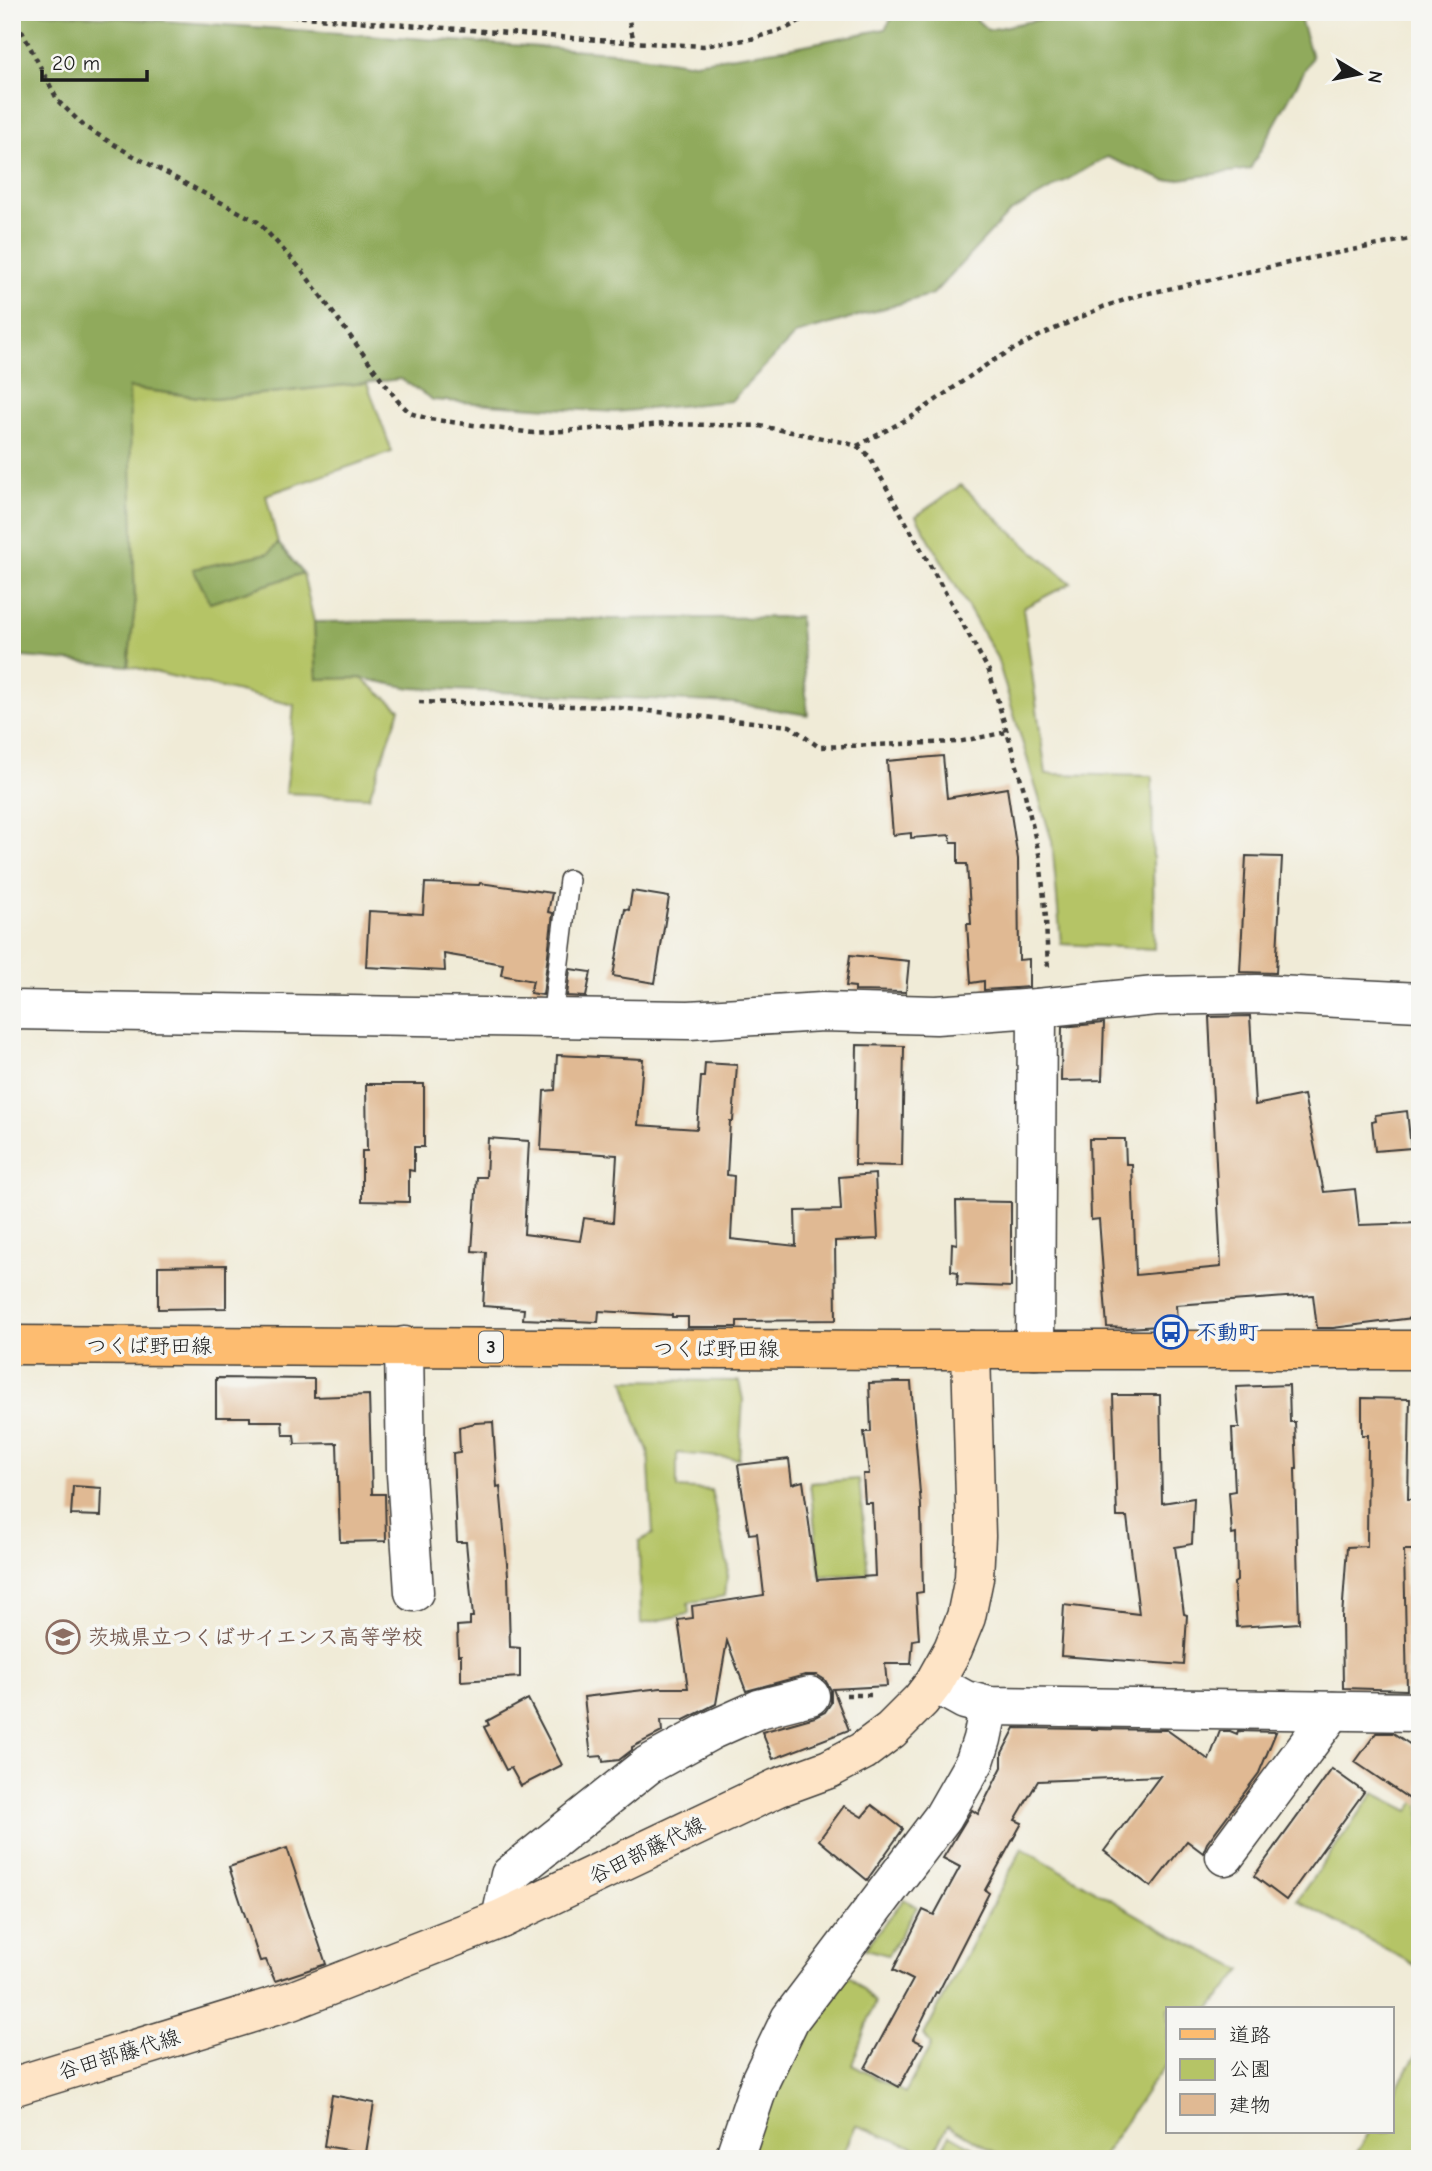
<svg xmlns="http://www.w3.org/2000/svg" width="1432" height="2171" font-family="'Comic Neue','Klee One',sans-serif">
	<rect width="100%" height="100%" fill="#f6f6f2"/>
	<filter id="ink" filterUnits="userSpaceOnUse"><feTurbulence type="fractalNoise" baseFrequency=".0143" numOctaves="2"/><feDisplacementMap in="SourceGraphic" scale="14" xChannelSelector="R" yChannelSelector="G"/><feConvolveMatrix kernelMatrix="1 2 1 2 8 2 1 2 1" color-interpolation-filters="sRGB"/></filter>
	<filter id="wash" filterUnits="userSpaceOnUse"><feTurbulence type="fractalNoise" baseFrequency=".00686" numOctaves="4" result="noise"/><feDisplacementMap in="SourceGraphic" scale="28" xChannelSelector="R" yChannelSelector="G"/><feGaussianBlur stdDeviation="1.57" result="paint"/><feColorMatrix in="noise" values="0 0 0 0 0 0 0 0 0 0 0 0 0 0 0 0 0 1.4 0 .05"/><feComposite in="paint" operator="in"/></filter>
	<g filter="url(#wash)">
		<rect width="100%" height="100%" fill="#f0ebd7"/>
		<g fill="#b5c466" stroke="#687041" stroke-width="2">
			<polygon points="367,383 392,452 266,495 278,543 269,553 194,569 210,603 303,573 314,622 317,679 361,678 400,709 369,797 286,793 294,705 128,666 135,606 128,388 215,399"/>
			<polygon points="961,485 1030,549 1071,583 1023,608 1046,774 1152,776 1154,949 1061,944 1052,841 997,658 916,516"/>
			<polygon points="624,1380 739,1381 743,1400 739,1459 677,1453 677,1488 711,1490 728,1566 725,1596 688,1603 689,1614 641,1624 639,1541 653,1534 648,1450 636,1422"/>
			<polygon points="859,1479 868,1574 820,1576 810,1483"/>
			<polygon points="1374,1793 1409,1811 1420,1796 1420,1968 1297,1900"/>
			<polygon points="1022,1848 1165,1931 1242,1970 1211,2008 1168,2008 1168,2063 1149,2087 1101,2159 1007,2159 948,2125 933,2155 856,2125 841,2159 744,2159 782,2060 839,1979 850,1976 875,2002 852,2065 905,2093 931,2045 924,2035"/>
			<polygon points="904,1899 917,1907 888,1955 865,1949"/>
			<polygon points="1420,2049 1420,2159 1353,2159 1370,2131 1392,2131 1392,2095"/>
			<polygon points="950,2134 993,2159 937,2159"/>
		</g>
		<g fill="#90aa5b" stroke="#56633c" stroke-width="2">
			<polygon points="12,12 36,12 613,52 688,63 789,48 885,29 896,12 968,12 988,30 1046,18 1051,12 1298,12 1312,57 1250,169 1166,181 1107,157 1009,213 933,294 796,334 731,401 615,412 503,405 433,400 401,379 215,399 129,388 135,606 128,666 12,656"/>
			<polygon points="278,543 303,573 210,603 193,569 269,553"/>
			<polygon points="799,617 808,715 734,703 411,688 361,678 317,679 314,622"/>
		</g>
		<g id="blocks">
			<g fill="#e0b993">
				<polygon points="943,756 947,798 1007,788 1018,859 1019,960 1029,959 1029,987 984,990 984,981 971,983 967,924 971,924 967,864 958,864 958,842 951,842 950,835 911,838 911,833 893,835 887,761"/>
				<polygon points="1246,856 1282,857 1276,973 1240,972"/>
				<polygon points="425,883 479,885 480,883 552,893 548,912 553,913 543,995 530,993 533,981 501,975 503,964 444,954 445,971 366,967 369,911 423,914"/>
				<polygon points="632,891 669,897 655,983 613,976 625,909 629,910"/>
				<polygon points="850,955 909,961 906,992 855,991 855,987 846,986"/>
				<polygon points="570,969 591,972 586,997 567,996"/>
				<polygon points="1250,1016 1255,1105 1304,1095 1324,1192 1355,1189 1359,1225 1420,1223 1420,1317 1333,1328 1317,1328 1313,1295 1176,1305 1177,1325 1126,1328 1107,1327 1099,1219 1091,1220 1089,1139 1125,1139 1126,1164 1132,1164 1136,1275 1221,1267 1209,1017"/>
				<polygon points="1104,1023 1102,1080 1061,1081 1062,1027"/>
				<polygon points="857,1045 904,1046 902,1166 855,1165"/>
				<polygon points="557,1055 643,1059 638,1125 697,1129 701,1077 704,1077 705,1063 737,1065 733,1121 730,1121 727,1175 734,1176 731,1239 796,1246 795,1211 841,1210 839,1177 875,1174 878,1239 835,1241 836,1320 737,1321 737,1327 688,1327 688,1317 672,1317 672,1315 599,1311 598,1322 523,1319 524,1309 483,1306 486,1252 472,1251 477,1177 486,1177 488,1138 529,1141 524,1234 580,1241 584,1218 613,1222 617,1155 541,1150 544,1091 555,1090"/>
				<polygon points="366,1084 424,1084 424,1147 414,1147 414,1171 409,1170 409,1202 362,1201 362,1151 367,1151"/>
				<polygon points="1407,1111 1411,1148 1375,1151 1372,1122 1376,1121 1375,1115"/>
				<polygon points="956,1201 1011,1202 1011,1287 957,1285 958,1272 951,1271 952,1243 957,1244"/>
				<polygon points="226,1265 226,1308 158,1309 158,1266"/>
				<polygon points="216,1378 314,1379 314,1397 369,1395 372,1494 385,1494 386,1541 340,1542 337,1443 295,1444 294,1435 283,1435 282,1421 250,1421 250,1417 216,1417"/>
				<polygon points="897,1382 911,1382 921,1506 923,1592 916,1593 919,1639 913,1640 911,1664 885,1664 887,1686 833,1689 849,1730 773,1759 762,1732 815,1717 825,1712 831,1703 831,1690 825,1680 817,1675 805,1675 746,1691 727,1641 716,1704 684,1720 661,1720 662,1732 632,1747 632,1750 619,1760 603,1762 602,1756 591,1757 584,1697 661,1688 688,1688 678,1620 693,1618 692,1606 764,1595 757,1533 749,1534 738,1465 789,1459 792,1484 803,1481 817,1580 875,1576 872,1503 865,1503 863,1474 869,1474 864,1432 871,1432 869,1383"/>
				<polygon points="1289,1385 1290,1422 1295,1422 1297,1469 1295,1469 1299,1623 1237,1627 1234,1583 1237,1581 1236,1534 1232,1535 1229,1492 1235,1491 1232,1428 1239,1428 1236,1387"/>
				<polygon points="1113,1395 1160,1395 1162,1503 1194,1498 1192,1544 1175,1547 1184,1614 1187,1615 1184,1665 1061,1656 1064,1605 1139,1614 1127,1517 1117,1517"/>
				<polygon points="1362,1398 1410,1399 1408,1499 1420,1499 1420,1550 1404,1550 1407,1690 1343,1688 1342,1617 1347,1547 1367,1546 1368,1435 1362,1435"/>
				<polygon points="493,1422 497,1487 500,1486 508,1575 510,1647 520,1648 520,1677 461,1681 461,1655 458,1655 457,1626 470,1625 470,1617 473,1617 466,1542 457,1542 453,1453 460,1452 459,1427 475,1423"/>
				<polygon points="73,1486 102,1488 101,1516 71,1515"/>
				<polygon points="528,1699 562,1765 521,1786 511,1768 506,1770 484,1727 489,1725 487,1721"/>
				<polygon points="1015,1728 1167,1730 1209,1760 1220,1731 1230,1731 1237,1734 1238,1731 1276,1732 1259,1773 1207,1843 1203,1853 1187,1841 1151,1887 1104,1851 1160,1776 1038,1781 1015,1820 1022,1823 985,1890 989,1893 938,1993 936,1992 913,2039 923,2044 899,2087 865,2068 913,1980 893,1970 923,1910 934,1915 960,1867 943,1858 972,1810 978,1814 1002,1767 1002,1753"/>
				<polygon points="1376,1733 1393,1733 1420,1751 1420,1806 1355,1762"/>
				<polygon points="1332,1769 1364,1792 1286,1900 1254,1876"/>
				<polygon points="872,1805 903,1829 867,1880 819,1840 844,1806 862,1817"/>
				<polygon points="287,1848 326,1964 275,1981 266,1960 260,1961 229,1867"/>
				<polygon points="332,2095 374,2103 366,2153 324,2146"/>
			</g>
		</g>
	</g>
	<g filter="url(#ink)">
		<use href="#blocks" fill-opacity="0" stroke="#3c3b38" stroke-width="2"/>
		<g fill="none" stroke-linecap="round" stroke-linejoin="round">
			<defs>
				<polyline id="lane" points="552,1019 569,880"/>
				<g id="street">
					<polyline points="12,1010 689,1020 822,1012 936,1015 1037,1008 1155,996 1257,994 1420,1002"/>
					<polyline points="404,1346 406,1474 414,1592"/>
					<polyline points="1035,1350 1037,1008"/>
					<polyline points="934,1683 965,1700 989,1706 1420,1712"/>
					<polyline points="1225,1856 1333,1711"/>
					<polyline points="501,1919 510,1875 648,1765 712,1730 759,1709 810,1696"/>
					<polyline points="734,2159 761,2079 790,2019 943,1817 975,1761 982,1739 989,1706"/>
				</g>
				<polyline id="secondary" points="12,2087 291,2001 501,1919 777,1788 829,1769 863,1751 891,1730 921,1700 934,1683 953,1649 966,1617 974,1578 976,1536 971,1350"/>
				<polyline id="primary" points="12,1345 899,1350 1420,1350"/>
			</defs>
			<use href="#lane" stroke="#3c3b38" stroke-width="22"/>
			<use href="#street" stroke="#3c3b38" stroke-width="41"/>
			<use href="#secondary" stroke="#3c3b38" stroke-width="41"/>
			<use href="#primary" stroke="#3c3b38" stroke-width="41"/>
			<g stroke="#3c3b38" stroke-width="4.5" stroke-dasharray="5 5" stroke-linecap="butt">
				<polyline points="16,12 15,18 58,101 85,127 130,154 258,222 301,269 397,400 410,413 429,419 533,433 666,424 760,426 843,442 857,446 869,456 989,671 1024,790 1040,858 1046,918 1048,971"/>
				<polyline points="241,12 611,41 703,46 751,39 787,28 815,12"/>
				<polyline points="627,12 634,42"/>
				<polyline points="857,446 913,416 992,361 1035,338 1103,307 1140,295 1316,257 1420,237"/>
				<polyline points="419,702 611,707 790,726 819,747 958,742 1007,732"/>
				<polyline points="846,1695 876,1695"/>
			</g>
			<use href="#lane" stroke="#fff" stroke-width="19"/>
			<use href="#street" stroke="#fff" stroke-width="38"/>
			<use href="#secondary" stroke="#fee4c6" stroke-width="38"/>
			<use href="#primary" stroke="#fdbc70" stroke-width="38"/>
		</g>
	</g>
	<defs>
		<symbol id="bus-ring" viewBox="-11 -11 22 22"><circle r="9.5" fill="#f6f6f2" stroke="#1a4fb4" stroke-width="1.5"/><path d="M-5-6H5V4H4V6H2V4H-2V6H-4V4H-5ZM-3.5-4V0h7V-4ZM-3.5 1.2v1.5H-2V1.2ZM2 1.2v1.5H3.5V1.2Z" fill="#1a4fb4"/></symbol>
		<symbol id="school-ring" viewBox="-11 -11 22 22"><circle r="9.5" fill="#f6f6f2" stroke="#8d6e63" stroke-width="1.5"/><path d="M0-5L7-2L0 1L-7-2ZM-4 1L0 2.5L4 1V4Q0 6-4 4Z" fill="#8d6e63"/></symbol>
	</defs>
	<g fill-rule="evenodd">
		<use href="#bus-ring" x="1152" y="1313" width="38" height="38"/>
		<use href="#school-ring" x="44" y="1618" width="38" height="38"/>
	</g>
	<g text-anchor="middle" dominant-baseline="central" stroke-width="7" stroke-linejoin="round" paint-order="stroke">
		<rect fill="#f6f6f2" stroke="#5d5d5c" stroke-width="2" x="479" y="1331.5" width="24" height="31" rx="5"/>
		<g font-size="19" font-weight="bold" fill="#1c1c1c">
			<text x="491" y="1347">3</text>
		</g>
		<g font-size="21" font-weight="bold" fill="#164399" stroke="#f6f6f2" text-anchor="start">
			<text x="1196" y="1332">不動町</text>
		</g>
		<g font-size="21" fill="#1c1c1c" stroke="#f6f6f2">
			<text x="149" y="1346">つくば野田線</text>
			<text x="716" y="1349">つくば野田線</text>
			<text transform="translate(647 1850) rotate(-26)">谷田部藤代線</text>
			<text transform="translate(119 2054) rotate(-17)">谷田部藤代線</text>
		</g>
		<g font-size="21" font-weight="bold" fill="#785e54" stroke="#f6f6f2" text-anchor="start">
			<text x="88" y="1637">茨城県立つくばサイエンス高等学校</text>
		</g>
	</g>
	<rect width="1432" height="2171" fill="none" stroke="#f6f6f2" stroke-width="42"/>
	<rect x="1166" y="2007" width="228" height="126" fill="#f6f6f2" stroke="#9f9f9c" stroke-width="2"/>
	<rect x="1180" y="2029" width="35" height="10" fill="#fdbc70" stroke="#9f9f9c" stroke-width="2"/>
	<text x="1229" y="2042" font-size="21" fill="#1c1c1c">道路</text>
	<rect x="1180" y="2059" width="35" height="21" fill="#b5c466" stroke="#9f9f9c" stroke-width="2"/>
	<text x="1229" y="2076" font-size="21" fill="#1c1c1c">公園</text>
	<rect x="1180" y="2094" width="35" height="21" fill="#e0b993" stroke="#9f9f9c" stroke-width="2"/>
	<text x="1229" y="2112" font-size="21" fill="#1c1c1c">建物</text>
	<g transform="translate(1359 74) rotate(100)" stroke="#f6f6f2" stroke-width="5" paint-order="stroke">
	<path d="M0-5L12 26L0 18L-12 26Z" fill="#1c1c1c"/>
	<text y="-10" font-size="19" font-weight="bold" text-anchor="middle" fill="#1c1c1c">N</text>
	</g>
	<path d="M42 70v10h105v-10" fill="none" stroke="#1c1c1c" stroke-width="3.5"/>
	<text x="52" y="70" font-size="21" fill="#1c1c1c" stroke="#f6f6f2" stroke-width="5" paint-order="stroke">20 m</text>
</svg>
